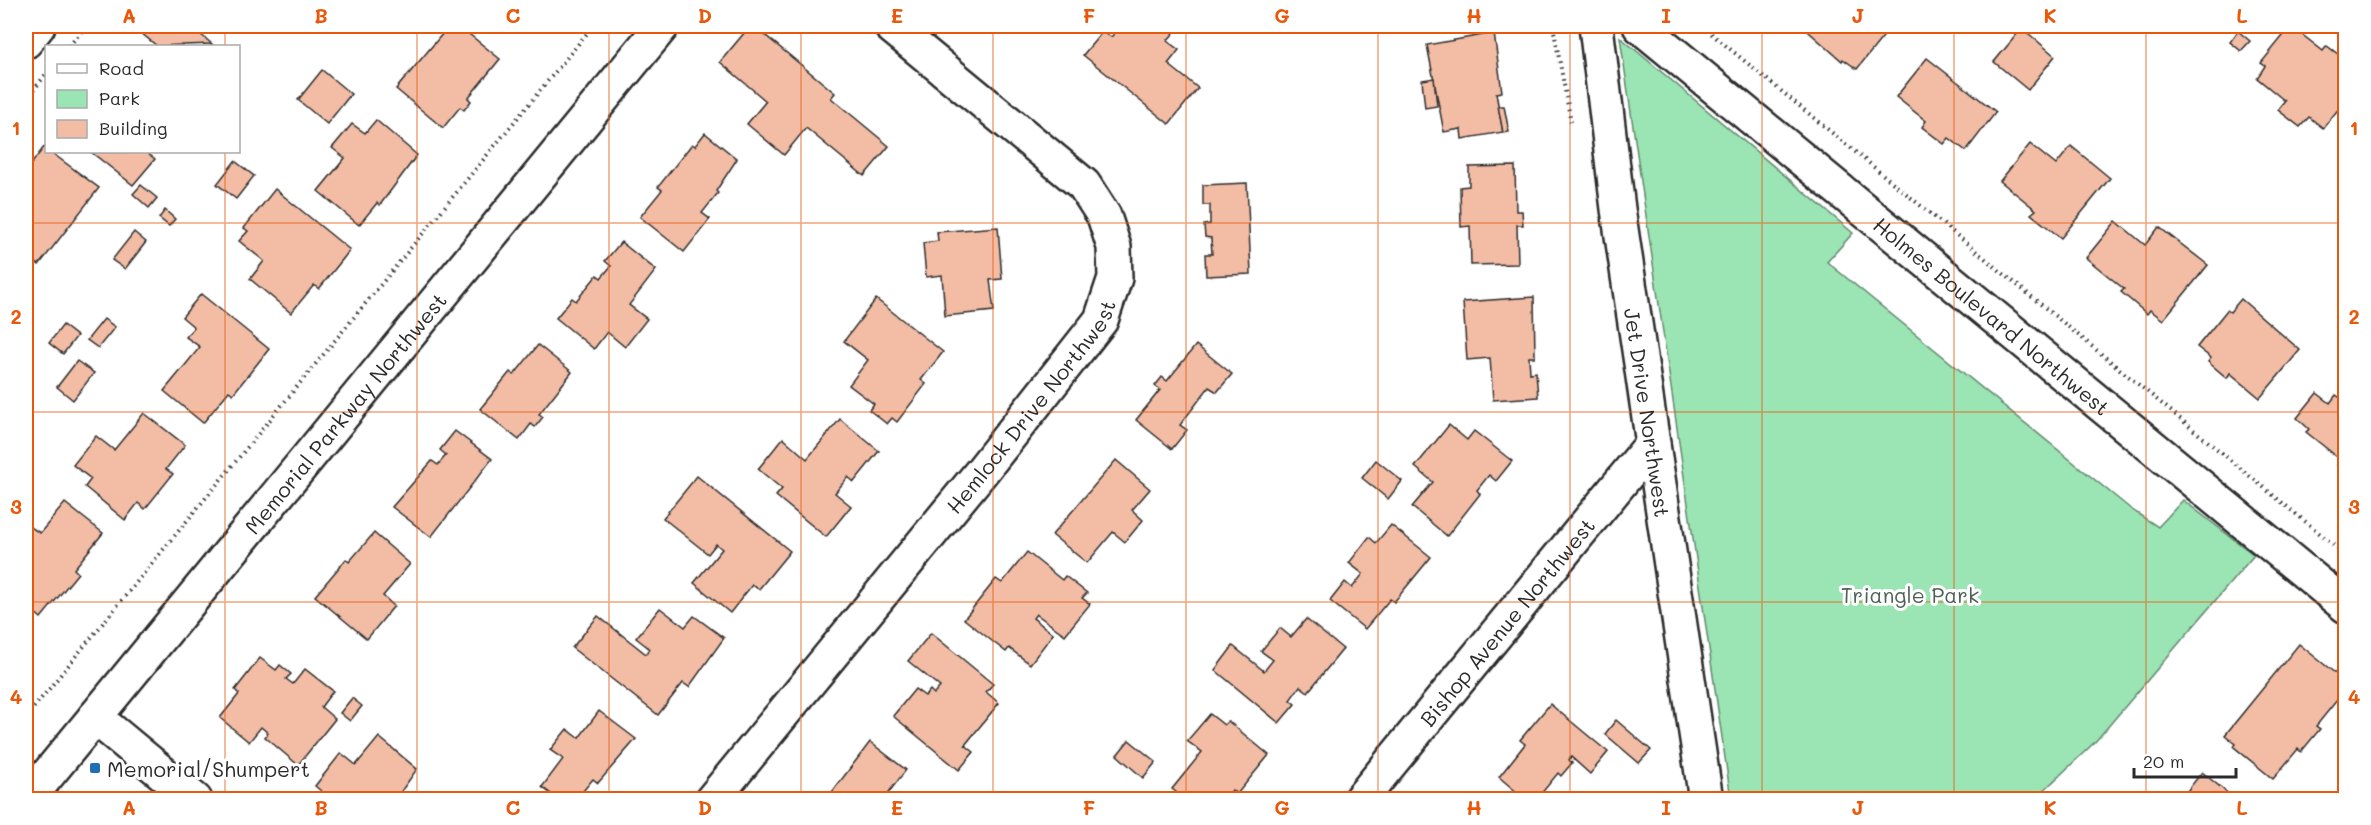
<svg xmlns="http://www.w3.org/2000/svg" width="2371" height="825" font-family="Mali,sans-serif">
	<rect width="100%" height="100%" fill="#fff"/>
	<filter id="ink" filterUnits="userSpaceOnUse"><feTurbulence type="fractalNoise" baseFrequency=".0167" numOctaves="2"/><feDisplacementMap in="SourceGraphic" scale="12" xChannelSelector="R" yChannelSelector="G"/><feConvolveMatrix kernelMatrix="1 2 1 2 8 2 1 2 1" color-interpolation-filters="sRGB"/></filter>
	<g filter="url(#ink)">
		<polygon fill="#9be4b3" stroke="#63886f" stroke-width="1.5" points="1620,37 1853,233 1827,262 2132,510 2158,527 2183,500 2254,555 2095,742 2041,793 2025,800 1731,799"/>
		<g fill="#f3bda5" stroke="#2b2b2b" stroke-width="1.5">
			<polygon points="139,26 205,26 199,33 212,44 157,46 136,29"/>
			<polygon points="449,26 459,26 500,59 468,98 471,101 464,110 460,107 443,128 396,89"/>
			<polygon points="750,26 754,26 835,93 831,98 889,146 864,176 806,128 784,155 747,124 766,101 720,62"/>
			<polygon points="1121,26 1164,26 1174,33 1167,41 1179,50 1168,64 1198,88 1169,124 1083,55 1103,31 1111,37"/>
			<polygon points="1802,26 1879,26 1887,32 1857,69 1843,59 1842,61"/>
			<polygon points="2291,26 2323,51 2327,46 2346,60 2346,100 2323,128 2309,117 2300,127 2278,110 2285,101 2257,78 2265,66 2261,63"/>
			<polygon points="2022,28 2055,56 2028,90 1994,62"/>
			<polygon points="2238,31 2250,41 2241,51 2230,42"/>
			<polygon points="1494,33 1502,92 1496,93 1503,132 1462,139 1461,129 1444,132 1427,45"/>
			<polygon points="1927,58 1996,112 1966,151 1949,138 1944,144 1922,127 1926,121 1896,97"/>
			<polygon points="322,70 351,94 327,124 298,100"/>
			<polygon points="1434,78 1437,106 1425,108 1422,80"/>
			<polygon points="1498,106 1504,106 1509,132 1503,133"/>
			<polygon points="376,120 417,155 380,205 377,203 359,225 318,191 345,158 332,148 352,124 365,133"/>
			<polygon points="705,133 737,159 716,191 718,193 702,213 710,219 684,252 640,217 662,190 658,187 692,144 695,146"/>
			<polygon points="2030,144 2056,165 2071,146 2110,178 2061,238 2031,214 2036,210 2000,181"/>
			<polygon points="44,147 99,188 39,265 26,255 26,171"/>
			<polygon points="91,152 146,152 155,159 133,185"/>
			<polygon points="235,161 254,176 236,199 217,184"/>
			<polygon points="1515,166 1516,211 1522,211 1523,225 1517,225 1518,264 1471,265 1470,226 1461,227 1460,187 1469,186 1469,167"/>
			<polygon points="1247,183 1251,274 1206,276 1205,254 1212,254 1211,238 1205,237 1204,225 1210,224 1210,205 1203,205 1203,185"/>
			<polygon points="141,185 157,198 149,208 133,194"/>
			<polygon points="275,189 350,250 319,289 314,285 291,313 250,279 264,261 239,241 248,231 244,228"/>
			<polygon points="165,210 175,219 169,226 159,218"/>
			<polygon points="2116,221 2145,245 2159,227 2208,265 2163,320 2150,310 2147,314 2121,292 2124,289 2086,258"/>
			<polygon points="998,227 1002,279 990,280 994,311 945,316 942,275 926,277 923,243 938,241 937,232"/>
			<polygon points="134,232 146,242 125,269 112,260"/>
			<polygon points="621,242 656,270 629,305 647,319 625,347 607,332 594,349 556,318 572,298 576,301 597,275 601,278 611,266 605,261"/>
			<polygon points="201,294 269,349 233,394 229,391 203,423 164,391 200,347 186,337 194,327 182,317"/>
			<polygon points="1534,297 1535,357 1529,357 1530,373 1536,372 1538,397 1493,400 1490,358 1467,360 1463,302"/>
			<polygon points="876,299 943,352 921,380 926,384 897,422 892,418 887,424 869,410 874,404 849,385 868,360 844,341"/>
			<polygon points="2241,299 2300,350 2260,398 2230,373 2227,378 2208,362 2211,358 2197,347 2227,310 2230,312"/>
			<polygon points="104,319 115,327 98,348 87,340"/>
			<polygon points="63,325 77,336 63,354 49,343"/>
			<polygon points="538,345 572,372 539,414 543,417 535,427 531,424 519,440 480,409 510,372 514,375"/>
			<polygon points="1196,345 1232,374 1217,392 1209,387 1180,425 1187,430 1172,449 1136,420 1160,390 1155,386 1162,377 1167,381"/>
			<polygon points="77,361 94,373 73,400 57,387"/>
			<polygon points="2317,393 2330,403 2336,395 2346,402 2346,472 2337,465 2341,460 2306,432 2309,429 2297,418"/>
			<polygon points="144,413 185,445 166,469 173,474 145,509 138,503 125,520 85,487 91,479 73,465 96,436 114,450"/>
			<polygon points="840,419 879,451 854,482 848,477 835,493 851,506 826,537 776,496 782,489 758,469 783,438 807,459"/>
			<polygon points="1449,425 1467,440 1474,431 1512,461 1496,481 1489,475 1477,490 1480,494 1447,536 1412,507 1433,482 1415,467"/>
			<polygon points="455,431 492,459 431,537 392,507 432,461 438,465 446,455 440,450"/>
			<polygon points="1116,460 1150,489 1132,510 1143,520 1125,542 1113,532 1087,563 1052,535"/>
			<polygon points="1376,460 1402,481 1388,499 1362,478"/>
			<polygon points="697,476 790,551 759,589 752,585 730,613 694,583 722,549 716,544 708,554 663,518"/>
			<polygon points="65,503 103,533 74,569 78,573 41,618 26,605 26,524 40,533"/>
			<polygon points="1391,525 1431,557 1394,602 1390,599 1365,629 1330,601 1345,582 1352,588 1363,574 1349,563 1369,537 1376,543"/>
			<polygon points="374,533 410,564 383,596 394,606 367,639 315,596 346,559 349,562"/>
			<polygon points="1027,552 1062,580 1065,576 1087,593 1082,598 1090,604 1065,635 1036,614 1033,618 1053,634 1030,664 1009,648 1006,652 964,619 996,579 1002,583"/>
			<polygon points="660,608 685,627 694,616 724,638 689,687 683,683 658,715 572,648 598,616 646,654 650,649 636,638"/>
			<polygon points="1306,619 1343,649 1308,692 1300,686 1290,700 1295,704 1279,723 1215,670 1233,646 1264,671 1273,660 1261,651 1280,628 1291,637"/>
			<polygon points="931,633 993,684 986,692 999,703 965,745 974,752 959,770 893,716 915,689 925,696 930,690 934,694 940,687 908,661"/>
			<polygon points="2299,644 2346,682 2346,689 2316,726 2320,729 2301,752 2298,749 2273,779 2234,747 2236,744 2225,735"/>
			<polygon points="260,658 276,670 280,665 291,674 286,679 293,684 305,669 333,691 321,707 335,719 298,765 265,737 268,733 261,727 249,742 220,718 239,694 235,690"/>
			<polygon points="352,698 362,706 350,721 340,713"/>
			<polygon points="1550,704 1608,752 1590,774 1571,757 1569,760 1572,763 1561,776 1558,773 1536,800 1526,800 1499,777 1525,744 1520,740"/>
			<polygon points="599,711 636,739 598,783 593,779 583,791 589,795 585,800 559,800 542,787 563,759 550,750 567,729 579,738"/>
			<polygon points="1210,714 1224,725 1228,721 1269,755 1237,794 1232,790 1224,800 1186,800 1172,789 1202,752 1187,741"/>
			<polygon points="1616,720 1651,750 1639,763 1605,734"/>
			<polygon points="379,737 417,769 395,800 332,800 315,786 341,753 356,765"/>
			<polygon points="1129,740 1156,762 1143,778 1117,755"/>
			<polygon points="870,742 906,770 883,800 826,800"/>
			<polygon points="2202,772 2236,800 2180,800"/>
		</g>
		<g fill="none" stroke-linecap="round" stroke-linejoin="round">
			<defs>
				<g id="minor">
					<path id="s1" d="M 1596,26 L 1618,209 L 1706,800"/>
					<polyline points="26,41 38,26"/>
					<polyline points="95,717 195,800"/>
					<path id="s2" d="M 712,800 L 982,471 L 1101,320 L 1115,278 L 1114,247 L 1104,216 L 1084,185 L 891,26"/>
					<path id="s3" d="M 1360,800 L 1653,443"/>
				</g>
				<g id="tertiary">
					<path id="s4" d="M 1640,26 L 2346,606"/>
					<path id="s5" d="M 27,800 L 662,26"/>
				</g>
			</defs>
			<use href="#minor" stroke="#2b2b2b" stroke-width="38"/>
			<use href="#tertiary" stroke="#2b2b2b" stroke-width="38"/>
			<g stroke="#2b2b2b" stroke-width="4" stroke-dasharray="1.5 4.5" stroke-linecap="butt">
				<polyline points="1553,26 1571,122"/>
				<polyline points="1702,26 2346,555"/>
				<polyline points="69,46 86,26"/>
				<polyline points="26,100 46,74"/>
				<polyline points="26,717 593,26"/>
			</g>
			<use href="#minor" stroke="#fff" stroke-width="33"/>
			<use href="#tertiary" stroke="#fff" stroke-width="33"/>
		</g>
	</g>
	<path fill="none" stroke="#e8590c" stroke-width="1.5" stroke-opacity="0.55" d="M 225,26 L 225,46M 417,26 L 417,800M 609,26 L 609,800M 801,26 L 801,800M 993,26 L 993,800M 1186,26 L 1186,800M 1378,26 L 1378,800M 1570,26 L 1570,800M 1762,26 L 1762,800M 1954,26 L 1954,800M 2146,26 L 2146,800M 225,152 L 225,800M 26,223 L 2346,223M 26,412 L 2346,412M 26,602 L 2346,602"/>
	<rect fill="#1f6fb2" stroke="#fff" stroke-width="2" x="89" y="762" width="12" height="12" rx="3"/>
	<g text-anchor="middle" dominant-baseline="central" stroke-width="6" stroke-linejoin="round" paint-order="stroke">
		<g font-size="21" fill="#2b2b2b" stroke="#fff">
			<text stroke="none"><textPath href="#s4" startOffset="456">Holmes Boulevard Northwest</textPath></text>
			<text stroke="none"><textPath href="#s2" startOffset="507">Hemlock Drive Northwest</textPath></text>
			<text stroke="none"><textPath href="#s5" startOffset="501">Memorial Parkway Northwest</textPath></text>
			<text stroke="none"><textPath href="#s1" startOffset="390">Jet Drive Northwest</textPath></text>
			<text stroke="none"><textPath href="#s3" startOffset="231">Bishop Avenue Northwest</textPath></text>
		</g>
		<g font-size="21" fill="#4d6254" stroke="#fff">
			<text x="1910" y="594">Triangle Park</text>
		</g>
		<g font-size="21" fill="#2b2b2b" stroke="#fff" text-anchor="start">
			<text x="107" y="768">Memorial/Shumpert</text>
		</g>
	</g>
	<rect width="2371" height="825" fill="none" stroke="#fff" stroke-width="66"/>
	<rect x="45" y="45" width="195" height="108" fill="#ffffff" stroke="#aaaaaa" stroke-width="1.5"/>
	<rect x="57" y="64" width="30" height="9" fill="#ffffff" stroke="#aaaaaa" stroke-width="1.5"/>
	<text x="99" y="75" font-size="18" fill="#2b2b2b">Road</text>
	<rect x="57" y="90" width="30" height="18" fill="#9be4b3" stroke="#aaaaaa" stroke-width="1.5"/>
	<text x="99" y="105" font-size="18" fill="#2b2b2b">Park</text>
	<rect x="57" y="120" width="30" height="18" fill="#f3bda5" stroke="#aaaaaa" stroke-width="1.5"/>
	<text x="99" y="135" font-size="18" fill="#2b2b2b">Building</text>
	<path d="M2134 768v9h102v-9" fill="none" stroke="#2b2b2b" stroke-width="3"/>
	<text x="2143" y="768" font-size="18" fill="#2b2b2b" stroke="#ffffff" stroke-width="4.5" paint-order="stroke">20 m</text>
	<rect x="33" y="33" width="2305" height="759" fill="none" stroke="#e8590c" stroke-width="2"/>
	<g font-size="20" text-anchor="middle" font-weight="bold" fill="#e8590c">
		<text x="129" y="23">A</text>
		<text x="321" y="23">B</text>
		<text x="513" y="23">C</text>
		<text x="705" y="23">D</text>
		<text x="897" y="23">E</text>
		<text x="1089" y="23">F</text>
		<text x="1282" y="23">G</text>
		<text x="1474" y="23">H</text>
		<text x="1666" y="23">I</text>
		<text x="1858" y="23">J</text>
		<text x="2050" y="23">K</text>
		<text x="2242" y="23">L</text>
		<text x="16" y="135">1</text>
		<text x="2354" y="135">1</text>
		<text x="16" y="324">2</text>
		<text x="2354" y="324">2</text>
		<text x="16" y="514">3</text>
		<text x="2354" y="514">3</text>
		<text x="16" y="704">4</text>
		<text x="2354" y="704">4</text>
		<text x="129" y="815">A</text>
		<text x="321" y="815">B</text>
		<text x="513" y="815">C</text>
		<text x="705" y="815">D</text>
		<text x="897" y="815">E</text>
		<text x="1089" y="815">F</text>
		<text x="1282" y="815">G</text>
		<text x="1474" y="815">H</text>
		<text x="1666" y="815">I</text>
		<text x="1858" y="815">J</text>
		<text x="2050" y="815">K</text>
		<text x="2242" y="815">L</text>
	</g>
</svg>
